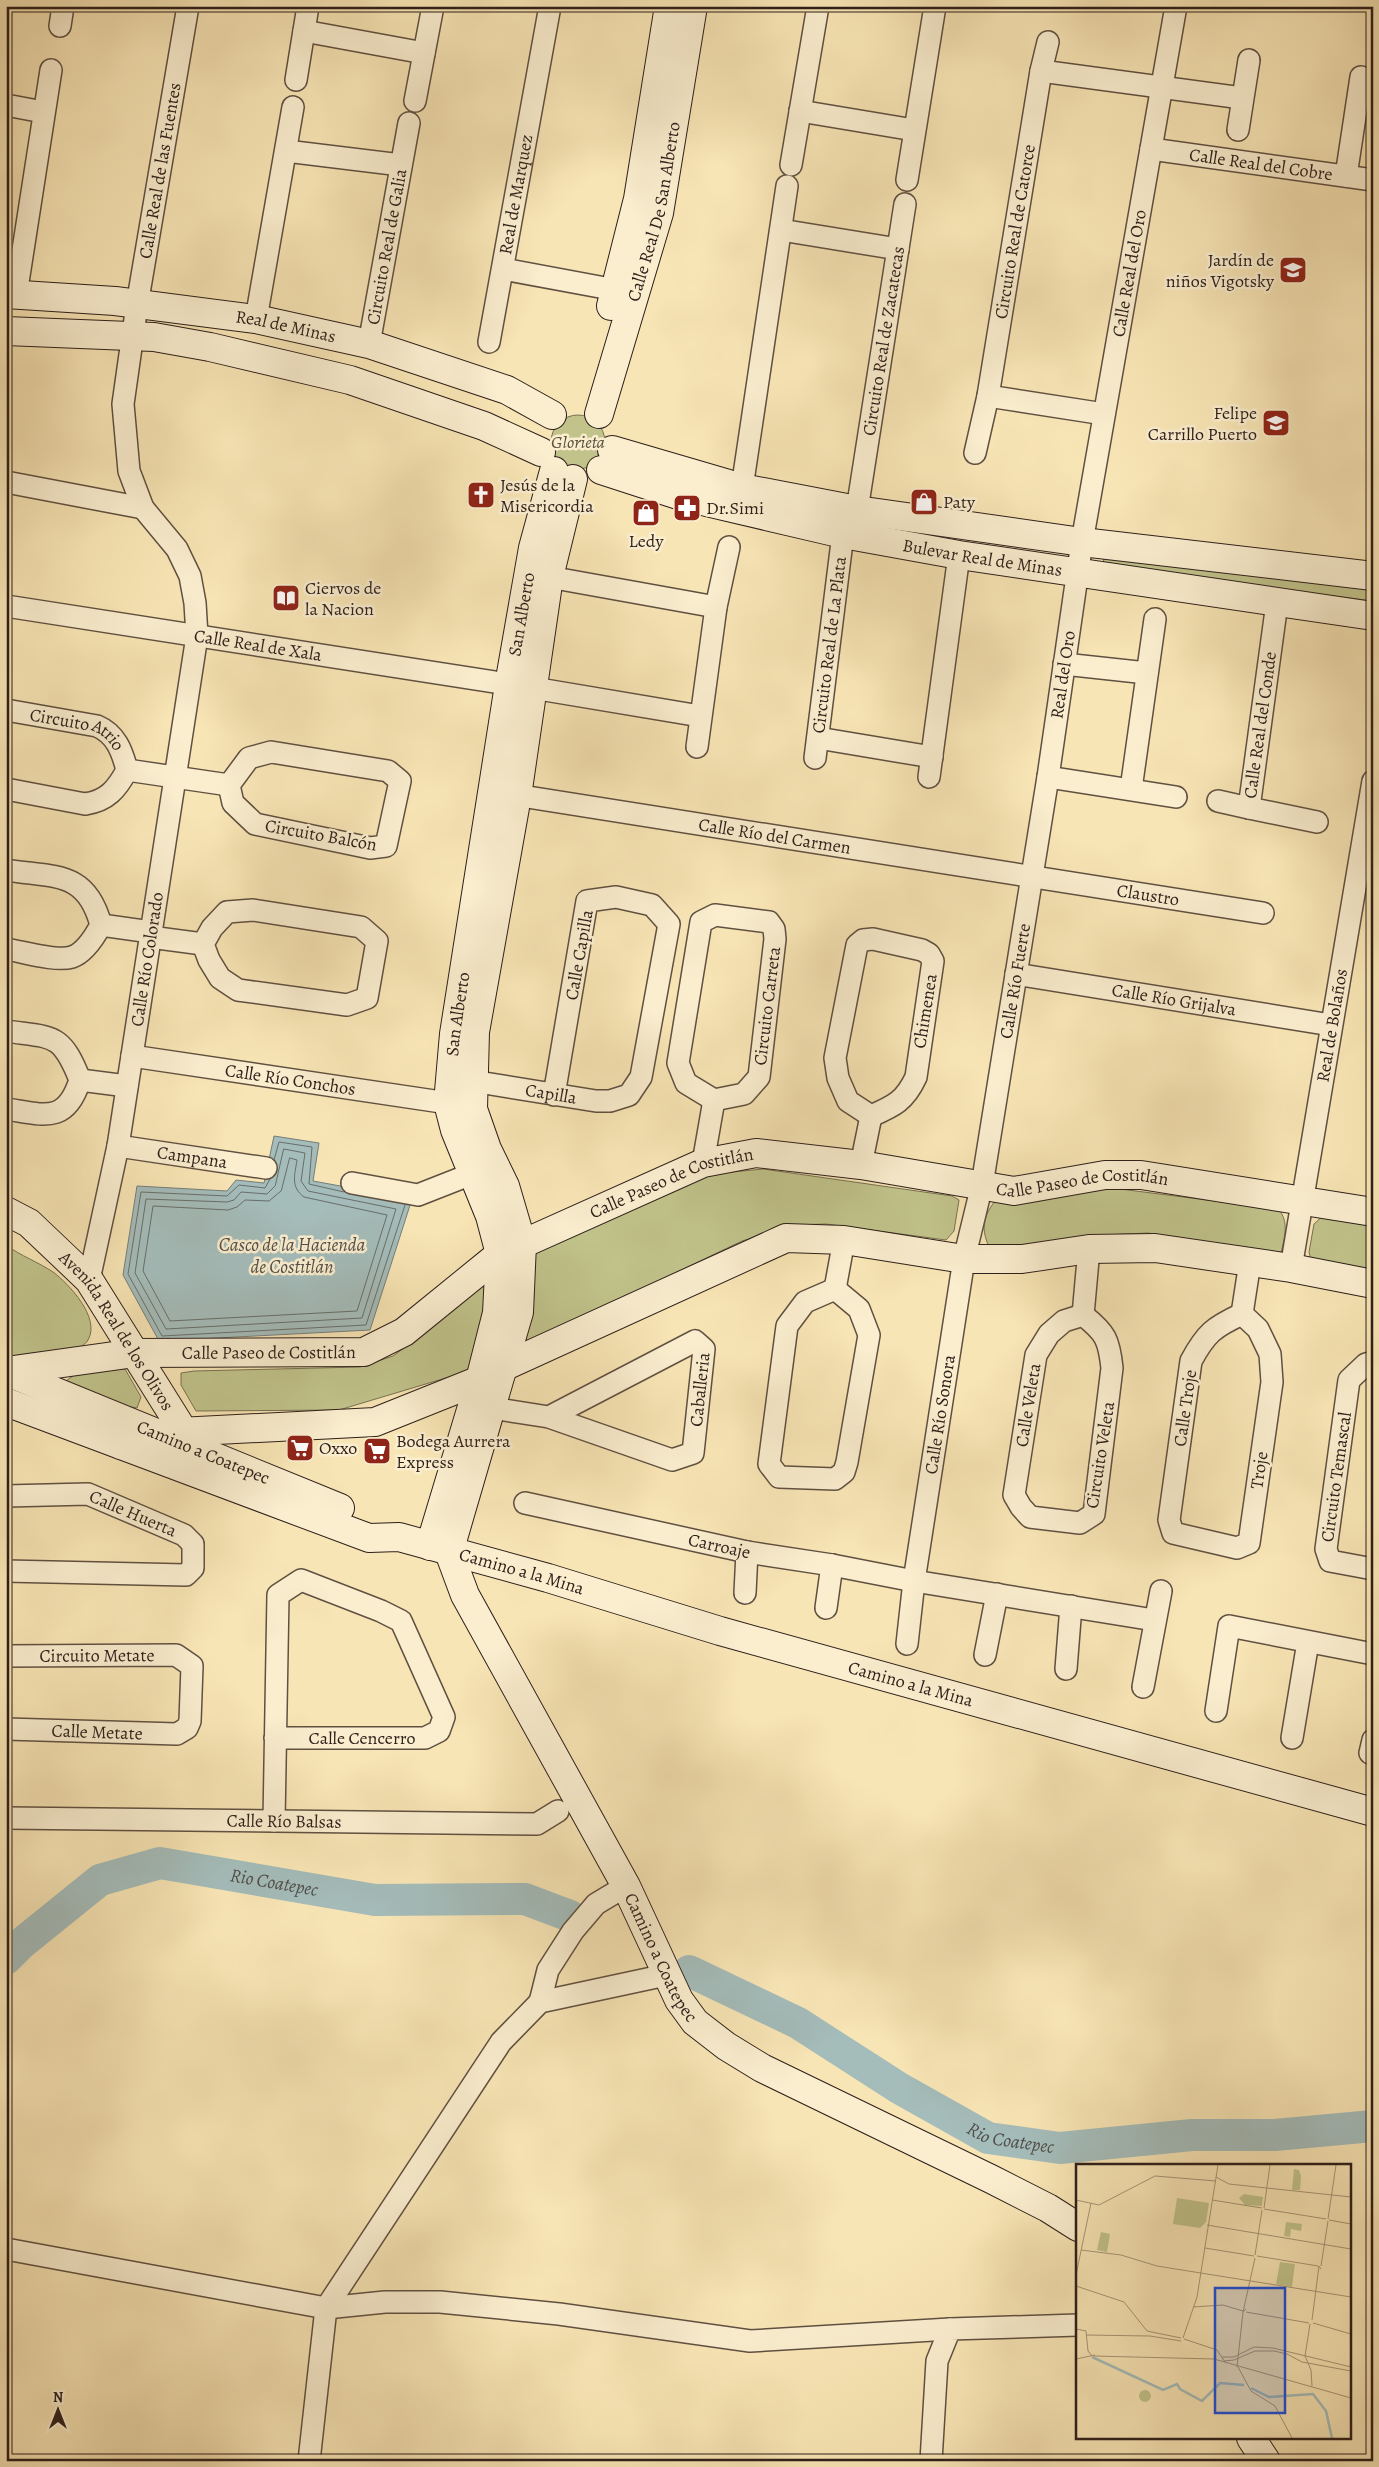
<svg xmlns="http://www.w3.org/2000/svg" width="1379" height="2467" font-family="Alegreya,serif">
	<rect width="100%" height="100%" fill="#f8e5b5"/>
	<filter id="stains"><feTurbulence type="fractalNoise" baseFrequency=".004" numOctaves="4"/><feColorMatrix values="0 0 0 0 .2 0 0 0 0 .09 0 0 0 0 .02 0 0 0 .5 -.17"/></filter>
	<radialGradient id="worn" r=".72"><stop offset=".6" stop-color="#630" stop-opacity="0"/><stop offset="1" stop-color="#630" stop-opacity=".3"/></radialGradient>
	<g fill="#c1c38b" stroke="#777152">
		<circle cx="578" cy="442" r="27"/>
		<polygon points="1104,556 1373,587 1373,601 1103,567"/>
		<polygon points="763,1169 952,1196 959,1200 954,1231 946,1240 826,1224 794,1225 742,1241 525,1345 533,1299 533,1252 711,1174"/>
		<path d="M 1112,1188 L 1278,1209 C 1290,1221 1284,1239 1281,1253 L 1148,1233 L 1101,1235 L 990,1249 C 981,1230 982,1218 995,1201 Z"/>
		<polygon points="1323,1216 1373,1225 1373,1273 1311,1260 1309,1252 1314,1224"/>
		<path d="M 6,1245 C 21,1256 38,1262 53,1272 C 69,1284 101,1318 88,1340 C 87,1343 82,1345 80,1348 L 6,1358 Z"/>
		<polygon points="492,1279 471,1368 459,1374 339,1410 196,1411 181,1385 181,1373 194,1371 360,1367 393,1356 422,1335 467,1297"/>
		<polygon points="125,1369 141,1397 137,1408 115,1404 71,1387 66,1381 77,1373"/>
	</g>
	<polygon fill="#a4bcba" stroke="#747d7a" points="274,1136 319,1143 313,1181 412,1199 370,1330 159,1341 123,1275 137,1186 227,1191 236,1180 264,1183"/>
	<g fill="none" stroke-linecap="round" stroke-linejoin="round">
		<g stroke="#686e6a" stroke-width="1">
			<polygon points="284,1149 305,1153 301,1181 308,1191 396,1209 362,1318 166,1329 135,1273 146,1199 227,1202 234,1200 241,1192 267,1194 275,1186"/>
			<path d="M 290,1158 L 297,1160 C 295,1174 290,1187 304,1197 L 387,1215 L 357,1311 L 170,1321 L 143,1271 L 153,1206 L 228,1210 L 237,1207 L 245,1200 L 269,1201 L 281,1191 Z"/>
			<polyline points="274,1160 279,1142 312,1147 309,1184 344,1192"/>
			<polyline points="270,1179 265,1188 239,1185 227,1196 141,1192 128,1274 162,1336 366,1325 405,1205"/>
		</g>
		<g stroke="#a4bcba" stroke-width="32">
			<path id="s1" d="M 6,1959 L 22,1943 L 100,1880 L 160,1863 L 375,1900 L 525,1899 L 570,1916"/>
			<path id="s2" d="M 689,1971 L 798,2023 L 899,2088 L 988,2138 L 1060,2148 L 1192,2135 L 1275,2135 L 1373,2126"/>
		</g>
		<defs>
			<g id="street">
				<polyline points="60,26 63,6"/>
				<polyline points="304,31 424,53"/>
				<polyline points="1041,71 1242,98"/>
				<polyline points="296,80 308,6"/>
				<polyline points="415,101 433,6"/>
				<polyline points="6,105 43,112"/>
				<polyline points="800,111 914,130"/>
				<polyline points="1238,130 1249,60"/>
				<path id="s3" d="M 1151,149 L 1373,180"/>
				<polyline points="286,151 401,165"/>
				<polyline points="791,165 818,6"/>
				<polyline points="1346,176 1361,77"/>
				<polyline points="907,180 935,6"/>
				<polyline points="781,230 898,249"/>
				<polyline points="503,269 616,290"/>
				<polyline points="16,295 51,70"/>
				<polyline points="256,319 293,107"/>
				<path id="s4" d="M 489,342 L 550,6"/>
				<path id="s5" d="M 369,344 L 409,123"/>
				<polyline points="988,396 1104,414"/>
				<path id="s6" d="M 975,453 L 988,396 L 1041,71 L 1048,42"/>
				<polyline points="6,482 143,508"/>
				<polyline points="742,488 787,186"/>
				<path id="s7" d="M 857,510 L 905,204"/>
				<polyline points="549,577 716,607"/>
				<polyline points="1277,603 1249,808 1317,822"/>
				<path id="s8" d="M 6,606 L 533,688 L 700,716"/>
				<polyline points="1064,664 1147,673"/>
				<path id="s9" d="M 6,710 L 97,726 C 116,734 122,751 127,770 C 117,789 107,801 85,804 L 6,789"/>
				<polyline points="818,738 932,757"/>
				<polyline points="697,747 716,607 729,547"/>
				<polygon points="271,752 388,771 400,781 386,846 370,848 255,824 233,803 229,785 249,758"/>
				<path id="s10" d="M 815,758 L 843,534"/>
				<polyline points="127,770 229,785"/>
				<polyline points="929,777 959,555"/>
				<polyline points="1048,777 1176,797"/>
				<polyline points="1131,789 1155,619"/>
				<path id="s11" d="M 502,793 L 1263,913"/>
				<polyline points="1218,801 1249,808"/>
				<path d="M 6,870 C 55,878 86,870 101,925 C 95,936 84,953 72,957 C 56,962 24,952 6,949"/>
				<polygon points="253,910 361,927 377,941 367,998 347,1005 238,990 220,978 209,960 203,944 212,928 227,912"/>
				<polygon points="715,915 769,922 774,929 775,939 759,1077 744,1094 714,1100 686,1083 678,1063 701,922"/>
				<polyline points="101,925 151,932"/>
				<polyline points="150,937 203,944"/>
				<path d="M 873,939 L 922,950 L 929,954 L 933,961 L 916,1077 C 905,1101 894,1106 871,1116 L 848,1101 L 838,1078 L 835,1058 L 857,945 L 863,940 Z"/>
				<path id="s12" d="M 1016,974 L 1331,1025"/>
				<path d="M 6,1031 C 53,1038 61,1032 80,1080 C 66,1124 45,1115 6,1109"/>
				<path id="s13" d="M 132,1056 L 448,1103"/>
				<polyline points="80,1080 127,1086"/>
				<path id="s14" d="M 472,1081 L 596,1101 L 610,1101 L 629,1095 L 641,1077 L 669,924 L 652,905 L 616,897 L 587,901 L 554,1095"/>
				<path id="s15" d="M 118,1146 L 266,1168"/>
				<polyline points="703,1163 714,1100"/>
				<polyline points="861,1165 871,1116"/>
				<polyline points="352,1183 418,1195 474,1173"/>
				<path id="s16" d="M 1291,1268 L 1373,781"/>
				<path id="s17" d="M 89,1280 L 118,1146 L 197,636 L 195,603 L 190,576 L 177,549 L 143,508 L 129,471 L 123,404 L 137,305 L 188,6"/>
				<polygon points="835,1289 859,1309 869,1335 847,1462 844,1472 835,1479 779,1477 769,1464 787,1326 805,1302"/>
				<polyline points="835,1289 844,1240"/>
				<path d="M 1242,1314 L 1258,1329 L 1270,1354 L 1272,1382 L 1249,1543 L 1237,1548 L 1173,1533 L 1169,1520 L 1191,1361 C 1206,1333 1214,1327 1242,1314 Z"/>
				<polyline points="1242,1314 1250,1262"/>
				<path d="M 1083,1315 C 1106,1333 1109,1340 1112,1368 L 1094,1514 L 1080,1523 L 1030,1517 L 1021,1507 L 1014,1495 L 1036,1355 L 1049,1334 L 1064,1321 Z"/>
				<polyline points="1083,1315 1089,1249"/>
				<polyline points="1373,1362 1366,1364 1349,1380 1326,1549 1330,1561 1373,1569"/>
				<path id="s18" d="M 492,1408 L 549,1417 L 672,1460 L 693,1453 L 704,1349 L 695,1341 L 549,1417"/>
				<path id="s19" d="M 6,1496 L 88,1494 L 184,1535 L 193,1544 L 193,1568 L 186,1575 L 6,1571"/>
				<path id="s20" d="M 525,1503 L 747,1552 L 832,1565 L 914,1581 L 1154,1620"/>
				<polyline points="745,1593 747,1552"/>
				<polyline points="826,1608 832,1565"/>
				<path id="s21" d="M 907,1644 L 914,1581 L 964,1259 L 982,1185 L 1048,777 L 1082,542 L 1176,6"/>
				<polyline points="985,1655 997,1594"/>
				<path id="s22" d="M 6,1656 L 176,1655 L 192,1666 L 190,1721 L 187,1728 L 177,1734 L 6,1729"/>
				<polyline points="1066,1669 1071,1606"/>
				<polyline points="1143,1687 1161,1591"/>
				<polyline points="1216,1711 1229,1626 1373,1654"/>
				<polyline points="1292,1738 1308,1642"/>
				<polyline points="1370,1753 1373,1740"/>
				<path id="s23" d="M 6,1818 L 537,1824 L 558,1811"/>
				<polyline points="274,1821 278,1595 301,1580 381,1611 401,1621 444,1717 439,1731 425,1738 275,1738"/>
				<polyline points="540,2002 548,1970 573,1931 596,1904 626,1886"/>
				<polyline points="6,2249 326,2308 385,2302 440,2302 559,2314 750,2341 950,2329"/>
				<polyline points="309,2461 326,2308 501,2042 540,2002 666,1975"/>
				<polyline points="931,2461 937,2361 950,2329 1078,2325"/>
			</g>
			<g id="secondary">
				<path id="s24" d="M 6,294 L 115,301 L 256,319 L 369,344 L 507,390 L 552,415"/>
				<polyline points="611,306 638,199 669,6"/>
				<polyline points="6,331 154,337 210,347 350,380 484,426 541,452"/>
				<path id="s25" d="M 599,414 L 659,213 L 693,6"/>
				<polyline points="612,450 742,488 857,510 1082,542 1373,576"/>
				<path id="s26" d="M 601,470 L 681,496 L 843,534 L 959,555 L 1373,616"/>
				<path id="s27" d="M 6,1211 L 29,1223 L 89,1280 L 184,1432 L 189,1446"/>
				<path id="s28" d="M 6,1371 L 135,1353 L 364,1352 L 404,1332 L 500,1254 L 703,1163 L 756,1153 L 861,1165 L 1014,1191 L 1105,1175 L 1141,1175 L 1373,1212"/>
				<path id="s29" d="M 7,1372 L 340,1508"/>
				<path id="s30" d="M 6,1402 L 369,1538 L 399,1537 L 548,1578 L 720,1631 L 1373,1812"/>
				<polyline points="121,1445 159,1433 375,1422 480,1380 503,1367 786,1238 844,1240 964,1259 1022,1259 1089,1249 1155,1248 1291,1268 1373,1284"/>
				<path id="s31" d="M 430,1546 L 480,1380 L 497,1313 L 500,1254 L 490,1216 L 455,1130 L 448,1103 L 454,1034 L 509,685 L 533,548 L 554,471"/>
				<polyline points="449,1552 519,1312 522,1244 505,1186 487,1149 473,1109 475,1032 517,796 549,577 573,479"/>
				<path id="s32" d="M 449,1552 L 465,1595 L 626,1886 L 679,2000 L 695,2022 L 726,2046 L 762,2068 L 991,2179 L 1048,2208 L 1078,2227"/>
				<polyline points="1251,2438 1266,2461"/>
			</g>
		</defs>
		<use href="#street" stroke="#605041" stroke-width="24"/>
		<use href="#secondary" stroke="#2d1f1a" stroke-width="30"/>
		<use href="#street" stroke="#faeecf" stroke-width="21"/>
		<use href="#secondary" stroke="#faeecf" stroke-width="28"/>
	</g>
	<defs>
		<symbol id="school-square" viewBox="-11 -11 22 22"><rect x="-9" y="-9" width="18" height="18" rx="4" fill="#8f2418" stroke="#faeecf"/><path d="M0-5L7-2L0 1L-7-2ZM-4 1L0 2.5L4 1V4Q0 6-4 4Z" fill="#fff"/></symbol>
		<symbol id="church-square" viewBox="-11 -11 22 22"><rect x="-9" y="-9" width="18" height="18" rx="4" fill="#8f2418" stroke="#faeecf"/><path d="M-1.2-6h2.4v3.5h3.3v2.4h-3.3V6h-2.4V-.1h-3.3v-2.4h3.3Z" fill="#fff"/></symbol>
		<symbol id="shop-square" viewBox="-11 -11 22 22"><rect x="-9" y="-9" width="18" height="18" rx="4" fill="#8f2418" stroke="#faeecf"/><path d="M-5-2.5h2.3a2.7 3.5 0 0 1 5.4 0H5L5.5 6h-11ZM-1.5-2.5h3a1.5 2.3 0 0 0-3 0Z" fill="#fff"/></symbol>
		<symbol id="pharmacy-square" viewBox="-11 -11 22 22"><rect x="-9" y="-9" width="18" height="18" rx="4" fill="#8f2418" stroke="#faeecf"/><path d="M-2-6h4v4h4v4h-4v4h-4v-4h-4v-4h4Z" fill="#fff"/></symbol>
		<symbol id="library-square" viewBox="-11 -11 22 22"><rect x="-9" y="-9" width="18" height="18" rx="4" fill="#8f2418" stroke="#faeecf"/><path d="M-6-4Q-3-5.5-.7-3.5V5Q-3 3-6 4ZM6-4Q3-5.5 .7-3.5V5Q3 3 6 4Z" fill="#fff"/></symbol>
		<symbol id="supermarket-square" viewBox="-11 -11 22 22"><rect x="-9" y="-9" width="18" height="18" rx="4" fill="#8f2418" stroke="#faeecf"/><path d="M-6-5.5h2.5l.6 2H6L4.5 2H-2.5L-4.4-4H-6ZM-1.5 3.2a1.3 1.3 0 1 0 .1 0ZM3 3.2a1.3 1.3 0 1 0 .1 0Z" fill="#fff"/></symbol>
	</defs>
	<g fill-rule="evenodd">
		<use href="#school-square" x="1277" y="254" width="32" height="32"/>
		<use href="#school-square" x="1260" y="407" width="32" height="32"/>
		<use href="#church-square" x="465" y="479" width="32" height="32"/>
		<use href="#shop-square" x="908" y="486" width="32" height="32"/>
		<use href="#pharmacy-square" x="671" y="492" width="32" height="32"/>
		<use href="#shop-square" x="630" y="497" width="32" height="32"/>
		<use href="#library-square" x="270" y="582" width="32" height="32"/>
		<use href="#supermarket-square" x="284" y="1432" width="32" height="32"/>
		<use href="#supermarket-square" x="361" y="1435" width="32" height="32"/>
	</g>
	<g text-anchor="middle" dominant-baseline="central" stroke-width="5" stroke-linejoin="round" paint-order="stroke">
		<g font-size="18" fill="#2d1f1a" stroke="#faeecf">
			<text stroke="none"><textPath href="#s3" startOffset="111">Calle Real del Cobre</textPath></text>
			<text stroke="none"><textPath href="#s17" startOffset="1140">Calle Real de las Fuentes</textPath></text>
			<text stroke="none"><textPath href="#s4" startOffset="150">Real de Marquez</textPath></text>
			<text stroke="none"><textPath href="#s25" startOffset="210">Calle Real De San Alberto</textPath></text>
			<text stroke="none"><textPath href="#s6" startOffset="225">Circuito Real de Catorce</textPath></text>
			<text stroke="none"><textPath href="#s5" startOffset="99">Circuito Real de Galia</textPath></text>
			<text stroke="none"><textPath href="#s21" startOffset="1389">Calle Real del Oro</textPath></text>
			<text stroke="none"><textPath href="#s24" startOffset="282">Real de Minas</textPath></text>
			<text stroke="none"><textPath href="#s7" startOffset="171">Circuito Real de Zacatecas</textPath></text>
			<text stroke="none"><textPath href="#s26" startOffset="392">Bulevar Real de Minas</textPath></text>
			<text stroke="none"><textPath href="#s31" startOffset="956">San Alberto</textPath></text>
			<text stroke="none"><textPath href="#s10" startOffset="114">Circuito Real de La Plata</textPath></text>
			<text stroke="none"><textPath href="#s8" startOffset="255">Calle Real de Xala</textPath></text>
			<text stroke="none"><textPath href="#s21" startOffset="982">Real del Oro</textPath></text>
			<text transform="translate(1260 725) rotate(-82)">Calle Real del Conde</text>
			<text stroke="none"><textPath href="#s9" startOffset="75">Circuito Atrio</textPath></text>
			<text transform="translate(321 835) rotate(10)">Circuito Balcón</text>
			<text stroke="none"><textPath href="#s11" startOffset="276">Calle Río del Carmen</textPath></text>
			<text stroke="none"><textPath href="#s11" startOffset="654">Claustro</textPath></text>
			<text transform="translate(579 955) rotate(-80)">Calle Capilla</text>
			<text stroke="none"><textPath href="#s17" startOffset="326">Calle Río Colorado</textPath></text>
			<text stroke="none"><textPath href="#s21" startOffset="672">Calle Río Fuerte</textPath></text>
			<text stroke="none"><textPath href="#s12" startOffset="160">Calle Río Grijalva</textPath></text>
			<text transform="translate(767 1006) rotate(-83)">Circuito Carreta</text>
			<text transform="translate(925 1011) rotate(-81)">Chimenea</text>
			<text stroke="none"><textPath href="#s31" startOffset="551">San Alberto</textPath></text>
			<text stroke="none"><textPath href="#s16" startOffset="246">Real de Bolaños</textPath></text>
			<text stroke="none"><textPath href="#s13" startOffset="160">Calle Río Conchos</textPath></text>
			<text stroke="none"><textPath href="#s14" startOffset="80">Capilla</textPath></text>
			<text stroke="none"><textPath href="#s15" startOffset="75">Campana</textPath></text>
			<text stroke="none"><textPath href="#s28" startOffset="1134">Calle Paseo de Costitlán</textPath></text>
			<text stroke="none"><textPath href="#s28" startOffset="714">Calle Paseo de Costitlán</textPath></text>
			<text stroke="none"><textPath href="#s27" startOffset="166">Avenida Real de los Olivos</textPath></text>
			<text stroke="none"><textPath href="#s28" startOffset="264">Calle Paseo de Costitlán</textPath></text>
			<text stroke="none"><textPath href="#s18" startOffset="274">Caballeria</textPath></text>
			<text transform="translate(1028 1405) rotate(-81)">Calle Veleta</text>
			<text transform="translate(1185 1408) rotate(-82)">Calle Troje</text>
			<text stroke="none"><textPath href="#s21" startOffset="232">Calle Río Sonora</textPath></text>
			<text stroke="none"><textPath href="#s29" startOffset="212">Camino a Coatepec</textPath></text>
			<text transform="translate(1100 1455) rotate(-81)">Circuito Veleta</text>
			<text transform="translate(1259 1470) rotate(-82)">Troje</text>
			<text transform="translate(1336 1477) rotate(-82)">Circuito Temascal</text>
			<text stroke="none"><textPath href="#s19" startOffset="131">Calle Huerta</textPath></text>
			<text stroke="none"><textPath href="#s20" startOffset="199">Carroaje</textPath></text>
			<text stroke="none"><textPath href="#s30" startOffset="545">Camino a la Mina</textPath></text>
			<text stroke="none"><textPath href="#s22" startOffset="91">Circuito Metate</textPath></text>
			<text stroke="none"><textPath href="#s30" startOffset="950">Camino a la Mina</textPath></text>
			<text transform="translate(97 1732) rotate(2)">Calle Metate</text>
			<text x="362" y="1738">Calle Cencerro</text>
			<text stroke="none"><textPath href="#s23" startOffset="278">Calle Río Balsas</textPath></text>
			<text stroke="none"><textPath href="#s32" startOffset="458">Camino a Coatepec</textPath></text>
		</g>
		<g font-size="18" fill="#2d1f1a" stroke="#faeecf" text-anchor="start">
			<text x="1274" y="260" text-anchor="end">Jardín de<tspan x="1274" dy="21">niños Vigotsky</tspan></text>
			<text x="1257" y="413" text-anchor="end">Felipe<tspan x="1257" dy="21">Carrillo Puerto</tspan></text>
			<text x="500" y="485">Jesús de la<tspan x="500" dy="21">Misericordia</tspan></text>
			<text x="943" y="502">Paty</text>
			<text x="706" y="508">Dr.Simi</text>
			<text x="646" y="541" text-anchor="middle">Ledy</text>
			<text x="305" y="588">Ciervos de<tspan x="305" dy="21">la Nacion</tspan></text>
			<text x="396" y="1441">Bodega Aurrera<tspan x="396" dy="21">Express</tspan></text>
			<text x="319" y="1448">Oxxo</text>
		</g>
		<g font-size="18" font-style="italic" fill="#59503c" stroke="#faeecf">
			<text x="578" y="442">Glorieta</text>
		</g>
		<g font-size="19" font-style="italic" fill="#514e4a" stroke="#faeecf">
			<text x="292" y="1245">Casco de la Hacienda<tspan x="292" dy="22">de Costitlán</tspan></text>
			<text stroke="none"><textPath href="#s1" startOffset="301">Rio Coatepec</textPath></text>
			<text stroke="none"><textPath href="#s2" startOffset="365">Rio Coatepec</textPath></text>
		</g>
	</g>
	<g transform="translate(1076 2164)">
		<rect width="275" height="275" fill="#f8e5b5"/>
		<path d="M 218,5 L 223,6 L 225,12 L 224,26 L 216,26 ZM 168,30 L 187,33 L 186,42 L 169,41 L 163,34 ZM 101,34 L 133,39 L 130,58 L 124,64 L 97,60 ZM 210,58 L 226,60 L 225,67 L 215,65 L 214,73 L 208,72 ZM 25,68 L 34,70 L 31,88 L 21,86 ZM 204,98 L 219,100 L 216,123 L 200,120 ZM63 232a6 6 0 1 1 12 0a6 6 0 1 1-12 0Z" fill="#c1c38b"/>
		<path fill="none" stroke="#a4bcba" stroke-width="2.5" d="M 16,193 L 87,226 L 101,220 L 104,225 L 126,237 L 144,219 L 168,221M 175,224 L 193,233 L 237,230 L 250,247 L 256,274"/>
		<path fill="none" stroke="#a79677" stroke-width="1" d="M 140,13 L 153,20 L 275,33M 0,36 L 23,41 L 79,12 L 140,17M 136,36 L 186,44M 188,44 L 194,1M 188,45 L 250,55M 252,55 L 260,1M 253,56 L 275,60M 131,61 L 275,85M 129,84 L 178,92M 5,86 L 45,91 L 81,102 L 275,133M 179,91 L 186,46M 181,92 L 242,102M 245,102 L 252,57M 0,111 L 15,39M 0,122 L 48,138 L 71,167 L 105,174M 117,143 L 147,141 L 167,147M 170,145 L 167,148 L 179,94M 170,148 L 233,159M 236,156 L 243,102 L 245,105M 237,159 L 275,170M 234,160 L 229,192 L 235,206 L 236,222M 0,165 L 10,167 L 12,187 L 16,192M 10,171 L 74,172 L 105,177M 107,174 L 121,133 L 142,1M 108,175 L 141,186 L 149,198M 18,192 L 138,195 L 275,234M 146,193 L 158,193 L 178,183 L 197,184 L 275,203M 0,195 L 19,191M 148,197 L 158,196 L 179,187 L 198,187 L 211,190 L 226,198 L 275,207M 161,203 L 167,148M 162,203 L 175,227 L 199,242 L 216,274"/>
		<path fill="#1d4ed8" fill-opacity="0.15" stroke="#1d4ed8" stroke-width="2.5" d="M 139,124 L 209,124 L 209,249 L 139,249 Z"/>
		<rect width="275" height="275" fill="none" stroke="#2d1f1a" stroke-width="2.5"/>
	</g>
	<rect width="1379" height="2467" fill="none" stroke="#f8e5b5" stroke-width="25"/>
	<rect x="8" y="8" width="1364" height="2452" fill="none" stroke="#2d1f1a" stroke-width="2.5"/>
	<rect x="12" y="12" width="1354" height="2442" fill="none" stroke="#2d1f1a"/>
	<g transform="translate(58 2410)" stroke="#faeecf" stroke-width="4" paint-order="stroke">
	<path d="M0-4L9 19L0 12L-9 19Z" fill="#2d1f1a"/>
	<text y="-8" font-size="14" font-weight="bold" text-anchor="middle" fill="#2d1f1a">N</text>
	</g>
	<rect width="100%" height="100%" filter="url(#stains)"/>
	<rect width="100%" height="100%" fill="url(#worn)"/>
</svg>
